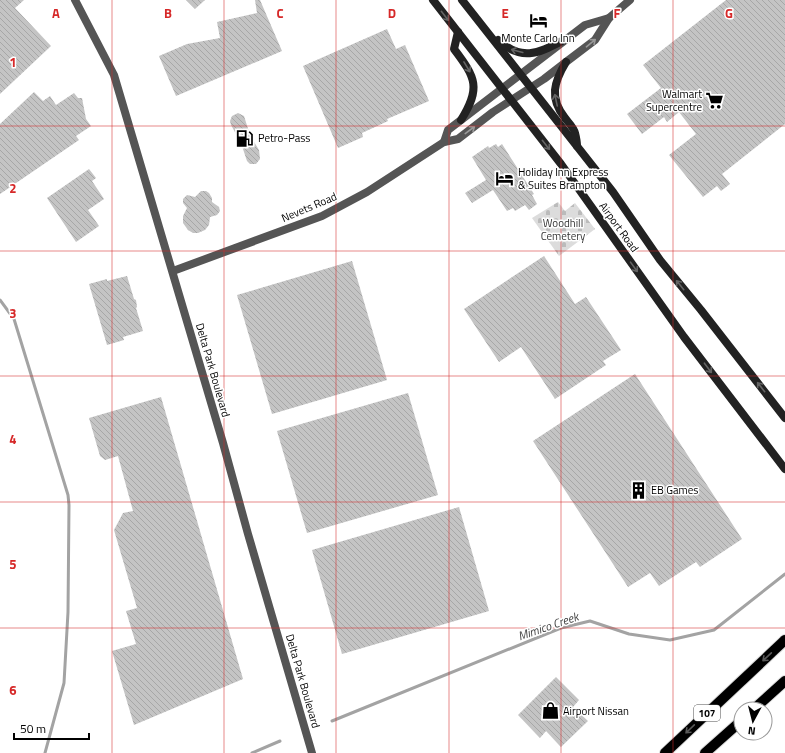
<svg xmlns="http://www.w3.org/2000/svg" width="785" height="753" font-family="'Titillium Web',sans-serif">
	<defs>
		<pattern id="cemetery-stones" width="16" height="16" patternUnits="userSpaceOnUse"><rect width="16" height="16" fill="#dcdcdc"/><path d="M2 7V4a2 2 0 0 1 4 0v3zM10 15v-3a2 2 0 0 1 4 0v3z" fill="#bbb"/></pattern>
		<pattern id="building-back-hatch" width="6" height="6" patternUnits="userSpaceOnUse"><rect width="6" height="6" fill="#c4c4c4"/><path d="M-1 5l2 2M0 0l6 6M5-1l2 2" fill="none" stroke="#a7a7a7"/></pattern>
	</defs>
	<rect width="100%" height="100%" fill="#fff"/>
	<polygon fill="url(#cemetery-stones)" points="558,202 565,211 575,203 595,229 559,256 532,218"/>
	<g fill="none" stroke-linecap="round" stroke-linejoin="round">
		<g stroke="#a3a3a3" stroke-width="3">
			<polyline points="0,300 14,319 68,495 69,505 68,612 64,683 45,753"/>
			<polyline points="332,721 561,628 590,621 629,634 670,640 714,630 785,574"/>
			<polyline points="252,753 280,741"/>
		</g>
	</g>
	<g fill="url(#building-back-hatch)">
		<polygon points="0,0 24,0 15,8 51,46 0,94"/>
		<polygon points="186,0 205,0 195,9"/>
		<polygon points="255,0 260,0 282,51 176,96 159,56 187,44 220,38 217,22 257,13"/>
		<polygon points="726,0 785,0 785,124 722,174 730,184 721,191 717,186 703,197 669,155 696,134 679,112 667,122 664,117 642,134 627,114 661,88 643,65"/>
		<polygon points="387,29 396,49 405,45 429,101 387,119 388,121 362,133 363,137 338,148 303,66"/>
		<polygon points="34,92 43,101 50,96 56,105 74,93 78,98 82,98 86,119 91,126 76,136 79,140 0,194 0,124"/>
		<polygon points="238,113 244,116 250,135 259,150 260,159 256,164 250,164 247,161 241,143 231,125 230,121 232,116"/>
		<polygon points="496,144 498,147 502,144 534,194 532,195 537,204 529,210 525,205 515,211 513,208 507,211 493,190 472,203 465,193 486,180 472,157 488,146 489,148"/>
		<polygon points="89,169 96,178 92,181 104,199 88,210 99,226 76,242 47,198"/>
		<polygon points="201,191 206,191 209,193 212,198 212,202 219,207 220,211 217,215 210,217 209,225 205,230 198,233 193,233 188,230 183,223 183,216 187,208 183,203 183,199 187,195 195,197"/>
		<polygon points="544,256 575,304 586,297 621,350 603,361 606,365 555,399 521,347 499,362 464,309"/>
		<polygon points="352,261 387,380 272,414 237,295"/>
		<polygon points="127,276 134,299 136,300 137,307 136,308 143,331 123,337 124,340 107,345 89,284 107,279 107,281"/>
		<polygon points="635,374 742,539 700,567 696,562 659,586 650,573 628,587 533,441"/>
		<polygon points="408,393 438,495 307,533 277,431"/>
		<polygon points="161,397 243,679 134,725 112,651 136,644 126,611 137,608 114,530 123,513 133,511 118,456 105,460 100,456 89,418"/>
		<polygon points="459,507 489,611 342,654 312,550"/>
		<polygon points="556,677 579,700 573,707 588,721 561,747 546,731 540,738 518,715"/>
	</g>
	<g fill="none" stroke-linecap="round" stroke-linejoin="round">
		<defs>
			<g id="primary">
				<polyline points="754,709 785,681"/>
				<polyline points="665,753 785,640"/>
				<polyline points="705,753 741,721"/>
			</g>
		</defs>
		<use href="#primary" stroke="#dbdbdb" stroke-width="12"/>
		<g stroke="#555" stroke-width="8">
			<polyline points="75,0 114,75 223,443 248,534 312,753"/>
			<polyline points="444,142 448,130 585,25 609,18"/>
			<polyline points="173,271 322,216 367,192 444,142 458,139 493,112 544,79 566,62 595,40 609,18 630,0"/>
		</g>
		<g stroke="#222" stroke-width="8">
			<polyline points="433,0 561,164 684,337 785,469"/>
			<polyline points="462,0 613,192 660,260 701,310 785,418"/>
			<path d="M 458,32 L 454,49 C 476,78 481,88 461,120"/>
			<path d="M 498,40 C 523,63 540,52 566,39"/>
			<path d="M 566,62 C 554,82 549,98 565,118 C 568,122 574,128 575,133 C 576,137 577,142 577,146"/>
		</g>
		<use href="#primary" stroke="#000" stroke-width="10"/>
	</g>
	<defs><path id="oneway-shaft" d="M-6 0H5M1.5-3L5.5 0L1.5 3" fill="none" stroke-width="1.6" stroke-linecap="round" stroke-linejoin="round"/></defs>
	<g stroke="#646464">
		<use href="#oneway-shaft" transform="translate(445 16) rotate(52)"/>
		<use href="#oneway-shaft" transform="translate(517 51) rotate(-165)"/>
		<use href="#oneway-shaft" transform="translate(467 67) rotate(59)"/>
		<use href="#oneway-shaft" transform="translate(556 100) rotate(-102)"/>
		<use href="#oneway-shaft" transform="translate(546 145) rotate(52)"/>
		<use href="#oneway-shaft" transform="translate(634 267) rotate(54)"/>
		<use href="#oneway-shaft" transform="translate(680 285) rotate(-129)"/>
		<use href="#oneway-shaft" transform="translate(708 368) rotate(53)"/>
		<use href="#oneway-shaft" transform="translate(761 387) rotate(-128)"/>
	</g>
	<g stroke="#999">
		<use href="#oneway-shaft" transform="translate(591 43) rotate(-40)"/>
		<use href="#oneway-shaft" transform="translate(470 130) rotate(-37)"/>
	</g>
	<g stroke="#595959">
		<use href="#oneway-shaft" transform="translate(767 657) rotate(137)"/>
		<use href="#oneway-shaft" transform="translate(690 729) rotate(136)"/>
	</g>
	<path fill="none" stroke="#d62828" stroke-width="1" stroke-opacity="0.55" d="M 112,0 L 112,753M 224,0 L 224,753M 336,0 L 336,753M 449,0 L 449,753M 561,0 L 561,753M 673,0 L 673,753M 0,126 L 785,126M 0,251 L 785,251M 0,376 L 785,376M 0,502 L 785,502M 0,628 L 785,628"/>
	<defs>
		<symbol id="hotel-bare" viewBox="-9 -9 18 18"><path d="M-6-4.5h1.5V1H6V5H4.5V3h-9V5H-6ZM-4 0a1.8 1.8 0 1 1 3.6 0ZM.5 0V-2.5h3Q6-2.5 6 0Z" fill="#000" stroke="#fff" stroke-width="2.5" paint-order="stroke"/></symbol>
		<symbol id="supermarket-bare" viewBox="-9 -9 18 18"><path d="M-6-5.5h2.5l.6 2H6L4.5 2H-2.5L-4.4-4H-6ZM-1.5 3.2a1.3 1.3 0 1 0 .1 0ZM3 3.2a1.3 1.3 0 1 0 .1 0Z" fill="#000" stroke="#fff" stroke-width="2.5" paint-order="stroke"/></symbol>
		<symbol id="fuel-bare" viewBox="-9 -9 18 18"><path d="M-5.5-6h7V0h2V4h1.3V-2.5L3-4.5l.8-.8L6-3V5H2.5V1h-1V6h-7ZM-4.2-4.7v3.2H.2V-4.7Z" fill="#000" stroke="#fff" stroke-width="2.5" paint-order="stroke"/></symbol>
		<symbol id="building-bare" viewBox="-9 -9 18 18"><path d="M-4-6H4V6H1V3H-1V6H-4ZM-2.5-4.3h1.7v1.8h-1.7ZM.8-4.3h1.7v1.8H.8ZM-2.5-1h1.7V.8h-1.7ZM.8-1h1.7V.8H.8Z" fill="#000" stroke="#fff" stroke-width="2.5" paint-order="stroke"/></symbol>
		<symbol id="shop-bare" viewBox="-9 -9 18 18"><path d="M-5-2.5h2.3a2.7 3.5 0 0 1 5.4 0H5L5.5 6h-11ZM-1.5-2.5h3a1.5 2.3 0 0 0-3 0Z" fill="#000" stroke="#fff" stroke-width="2.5" paint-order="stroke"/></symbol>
	</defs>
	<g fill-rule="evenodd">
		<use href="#hotel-bare" x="526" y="8" width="25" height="25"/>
		<use href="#supermarket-bare" x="702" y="88" width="25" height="25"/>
		<use href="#fuel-bare" x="232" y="126" width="25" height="25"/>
		<use href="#hotel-bare" x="492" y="166" width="25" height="25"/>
		<use href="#building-bare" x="626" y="478" width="25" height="25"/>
		<use href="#shop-bare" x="538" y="698" width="25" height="25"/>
	</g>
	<g text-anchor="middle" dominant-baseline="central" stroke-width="3" stroke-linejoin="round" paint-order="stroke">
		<rect fill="#fff" stroke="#4c4c4c" stroke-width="1" x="694" y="705" width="26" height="16" rx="3"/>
		<g font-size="10" font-weight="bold" fill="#000">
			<text x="707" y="713">107</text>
		</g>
		<g font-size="11" fill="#000" stroke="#fff" text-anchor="start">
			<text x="538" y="38" text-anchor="middle">Monte Carlo Inn</text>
			<text x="702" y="94" text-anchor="end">Walmart<tspan x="702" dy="13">Supercentre</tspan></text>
			<text x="258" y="138">Petro-Pass</text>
			<text x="518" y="172">Holiday Inn Express<tspan x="518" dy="13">&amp; Suites Brampton</tspan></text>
			<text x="651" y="490">EB Games</text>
			<text x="563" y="711">Airport Nissan</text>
		</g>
		<g font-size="11" fill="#000" stroke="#fff">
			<text transform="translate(309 207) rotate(-23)">Nevets Road</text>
			<text transform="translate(619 227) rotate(54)">Airport Road</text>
			<text transform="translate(213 370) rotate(74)">Delta Park Boulevard</text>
			<text transform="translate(303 681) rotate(74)">Delta Park Boulevard</text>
		</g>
		<g font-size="11" fill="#333" stroke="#fff">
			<text x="563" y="223">Woodhill<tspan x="563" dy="13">Cemetery</tspan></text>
		</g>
		<g font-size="12" font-style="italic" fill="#444" stroke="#fff">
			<text transform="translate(548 626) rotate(-19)">Mimico Creek</text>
		</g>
	</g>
	<g font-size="13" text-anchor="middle" font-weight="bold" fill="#d62828" stroke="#fff" stroke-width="3" stroke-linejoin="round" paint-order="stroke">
		<text x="56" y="18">A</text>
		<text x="168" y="18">B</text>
		<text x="280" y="18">C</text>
		<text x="392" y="18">D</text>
		<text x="505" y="18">E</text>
		<text x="617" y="18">F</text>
		<text x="729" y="18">G</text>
		<text x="13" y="67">1</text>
		<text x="13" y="193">2</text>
		<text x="13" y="318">3</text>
		<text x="13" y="444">4</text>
		<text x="13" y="569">5</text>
		<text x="13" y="695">6</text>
	</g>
	<g transform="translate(753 721) rotate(187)"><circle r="19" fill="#ffffff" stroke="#999999"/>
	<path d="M0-3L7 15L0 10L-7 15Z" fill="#000000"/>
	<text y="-6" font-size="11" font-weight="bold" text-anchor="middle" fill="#000000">N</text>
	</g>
	<path d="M14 733v6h75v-6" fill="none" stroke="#000000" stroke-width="2"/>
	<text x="20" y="733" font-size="12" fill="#000000" stroke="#ffffff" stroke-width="3" paint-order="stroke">50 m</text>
</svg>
